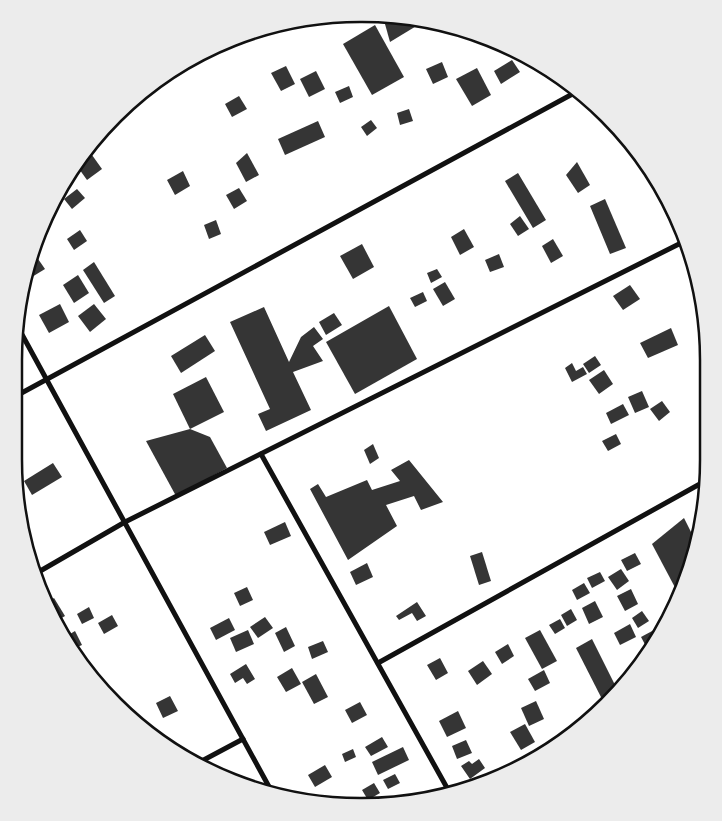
<svg xmlns="http://www.w3.org/2000/svg" width="722" height="821" font-family="Karla,sans-serif">
	<rect width="100%" height="100%" fill="#fff"/>
	<g fill="#353535">
		<polygon points="400,16 415,19 418,25 390,42 385,24"/>
		<polygon points="375,25 404,77 372,95 343,44"/>
		<polygon points="512,60 520,72 501,84 494,71"/>
		<polygon points="442,62 448,77 433,84 426,69"/>
		<polygon points="286,66 295,84 281,91 271,73"/>
		<polygon points="477,68 491,95 472,106 456,79"/>
		<polygon points="316,71 325,89 309,97 300,79"/>
		<polygon points="349,86 353,97 340,103 335,92"/>
		<polygon points="239,96 247,109 232,117 225,104"/>
		<polygon points="409,109 413,121 400,125 397,113"/>
		<polygon points="371,120 377,128 367,136 361,127"/>
		<polygon points="318,121 325,137 285,155 278,139"/>
		<polygon points="247,153 259,175 246,182 236,163"/>
		<polygon points="92,155 102,169 87,180 77,166"/>
		<polygon points="577,162 590,185 578,193 566,175"/>
		<polygon points="183,171 190,186 175,195 167,180"/>
		<polygon points="518,173 546,220 533,228 505,181"/>
		<polygon points="239,188 247,201 234,209 226,195"/>
		<polygon points="77,189 85,198 72,209 64,199"/>
		<polygon points="605,199 626,248 610,254 590,206"/>
		<polygon points="520,216 529,229 518,236 510,224"/>
		<polygon points="216,220 221,234 209,239 204,225"/>
		<polygon points="464,229 474,247 460,255 451,237"/>
		<polygon points="80,230 87,241 74,250 67,239"/>
		<polygon points="553,239 563,256 551,263 542,246"/>
		<polygon points="362,244 374,267 353,279 340,256"/>
		<polygon points="499,254 504,267 490,272 485,260"/>
		<polygon points="36,256 45,269 27,280 26,278"/>
		<polygon points="94,262 115,296 104,303 83,270"/>
		<polygon points="437,269 442,277 431,283 427,273"/>
		<polygon points="78,275 89,293 74,303 63,285"/>
		<polygon points="445,282 455,299 443,306 433,289"/>
		<polygon points="630,285 640,299 623,310 613,296"/>
		<polygon points="423,292 427,301 415,307 410,298"/>
		<polygon points="60,304 69,322 49,333 39,315"/>
		<polygon points="94,304 106,319 90,332 78,316"/>
		<polygon points="389,306 417,359 355,394 326,342"/>
		<polygon points="264,307 289,362 301,337 314,327 323,339 313,346 323,361 293,372 311,410 266,431 258,414 270,409 230,322"/>
		<polygon points="334,313 342,325 326,335 319,322"/>
		<polygon points="671,328 678,345 648,358 640,343"/>
		<polygon points="205,335 215,351 181,373 171,356"/>
		<polygon points="595,356 601,365 589,373 583,364"/>
		<polygon points="572,363 576,371 583,367 587,374 572,382 565,368"/>
		<polygon points="604,370 613,384 599,394 589,380"/>
		<polygon points="206,377 224,412 190,429 173,394"/>
		<polygon points="642,391 649,407 635,413 628,397"/>
		<polygon points="662,401 670,412 659,421 650,409"/>
		<polygon points="623,404 629,415 611,424 606,413"/>
		<polygon points="190,429 210,437 227,468 176,496 146,441"/>
		<polygon points="616,434 621,444 608,451 602,441"/>
		<polygon points="373,444 379,458 370,464 364,450"/>
		<polygon points="14,451 20,463 14,465"/>
		<polygon points="409,460 443,502 421,510 414,496 386,505 397,526 348,560 310,489 318,484 326,497 367,480 372,490 400,481 391,470"/>
		<polygon points="53,463 62,477 32,495 24,481"/>
		<polygon points="684,518 697,544 679,595 652,544"/>
		<polygon points="285,522 291,536 270,545 264,532"/>
		<polygon points="482,552 491,581 479,585 470,556"/>
		<polygon points="635,553 641,564 627,571 621,560"/>
		<polygon points="367,563 373,577 356,585 350,572"/>
		<polygon points="621,569 629,581 617,590 608,577"/>
		<polygon points="600,572 605,581 592,588 587,578"/>
		<polygon points="584,583 590,593 577,600 572,590"/>
		<polygon points="247,587 253,600 240,606 234,593"/>
		<polygon points="631,589 638,604 625,611 617,596"/>
		<polygon points="54,598 65,616 55,622 46,603"/>
		<polygon points="595,601 603,617 589,624 582,608"/>
		<polygon points="417,602 426,616 417,621 412,613 399,620 396,616"/>
		<polygon points="89,607 94,618 82,624 77,614"/>
		<polygon points="571,609 577,620 567,626 561,615"/>
		<polygon points="642,611 649,621 638,628 632,618"/>
		<polygon points="112,615 118,626 104,634 98,623"/>
		<polygon points="265,617 273,628 258,638 250,627"/>
		<polygon points="229,618 235,630 216,640 210,628"/>
		<polygon points="560,619 565,628 555,634 549,625"/>
		<polygon points="630,624 636,637 620,645 614,633"/>
		<polygon points="286,627 295,646 284,652 275,633"/>
		<polygon points="248,630 254,644 236,652 230,638"/>
		<polygon points="540,630 557,661 542,669 525,638"/>
		<polygon points="654,630 658,637 649,652 641,637"/>
		<polygon points="75,631 82,645 73,649 65,637"/>
		<polygon points="592,639 618,691 609,700 604,703 576,648"/>
		<polygon points="323,641 328,652 312,659 308,647"/>
		<polygon points="508,644 514,656 502,664 495,652"/>
		<polygon points="440,658 448,673 436,680 427,665"/>
		<polygon points="483,661 492,674 477,685 468,671"/>
		<polygon points="246,664 255,679 247,684 243,678 235,683 230,674"/>
		<polygon points="292,668 301,684 286,692 277,677"/>
		<polygon points="544,670 550,683 535,691 528,679"/>
		<polygon points="316,674 328,697 314,704 302,682"/>
		<polygon points="101,682 108,696 97,684"/>
		<polygon points="170,696 178,711 163,718 156,703"/>
		<polygon points="536,701 544,719 529,726 521,708"/>
		<polygon points="360,702 367,715 352,723 345,710"/>
		<polygon points="458,711 466,728 447,737 439,721"/>
		<polygon points="525,724 535,742 521,750 510,732"/>
		<polygon points="382,737 388,747 371,756 365,747"/>
		<polygon points="466,740 472,753 457,759 452,746"/>
		<polygon points="403,747 409,760 378,775 372,762"/>
		<polygon points="353,749 356,757 345,762 342,754"/>
		<polygon points="479,759 485,768 470,779 461,766 469,761 472,764"/>
		<polygon points="325,765 332,777 315,787 308,775"/>
		<polygon points="395,774 400,783 388,789 383,780"/>
		<polygon points="374,783 380,793 368,800 362,790"/>
	</g>
	<g fill="none" stroke-linecap="round" stroke-linejoin="round">
		<g stroke="#111" stroke-width="5">
			<polyline points="19,329 273,794"/>
			<polyline points="16,396 578,91"/>
			<polyline points="261,454 451,795"/>
			<polyline points="35,574 125,522 685,241"/>
			<polyline points="378,663 707,480"/>
			<polyline points="198,763 243,739"/>
		</g>
	</g>
	<path d="M0 0H722V821H0ZM360 22H362A338 338 0 0 1 700 360V460A338 338 0 0 1 362 798H360A338 338 0 0 1 22 460V360A338 338 0 0 1 360 22Z" fill="#ececec" fill-rule="evenodd"/>
	<path fill="none" stroke="#111" stroke-width="2.5" d="M360 22H362A338 338 0 0 1 700 360V460A338 338 0 0 1 362 798H360A338 338 0 0 1 22 460V360A338 338 0 0 1 360 22Z"/>
</svg>
